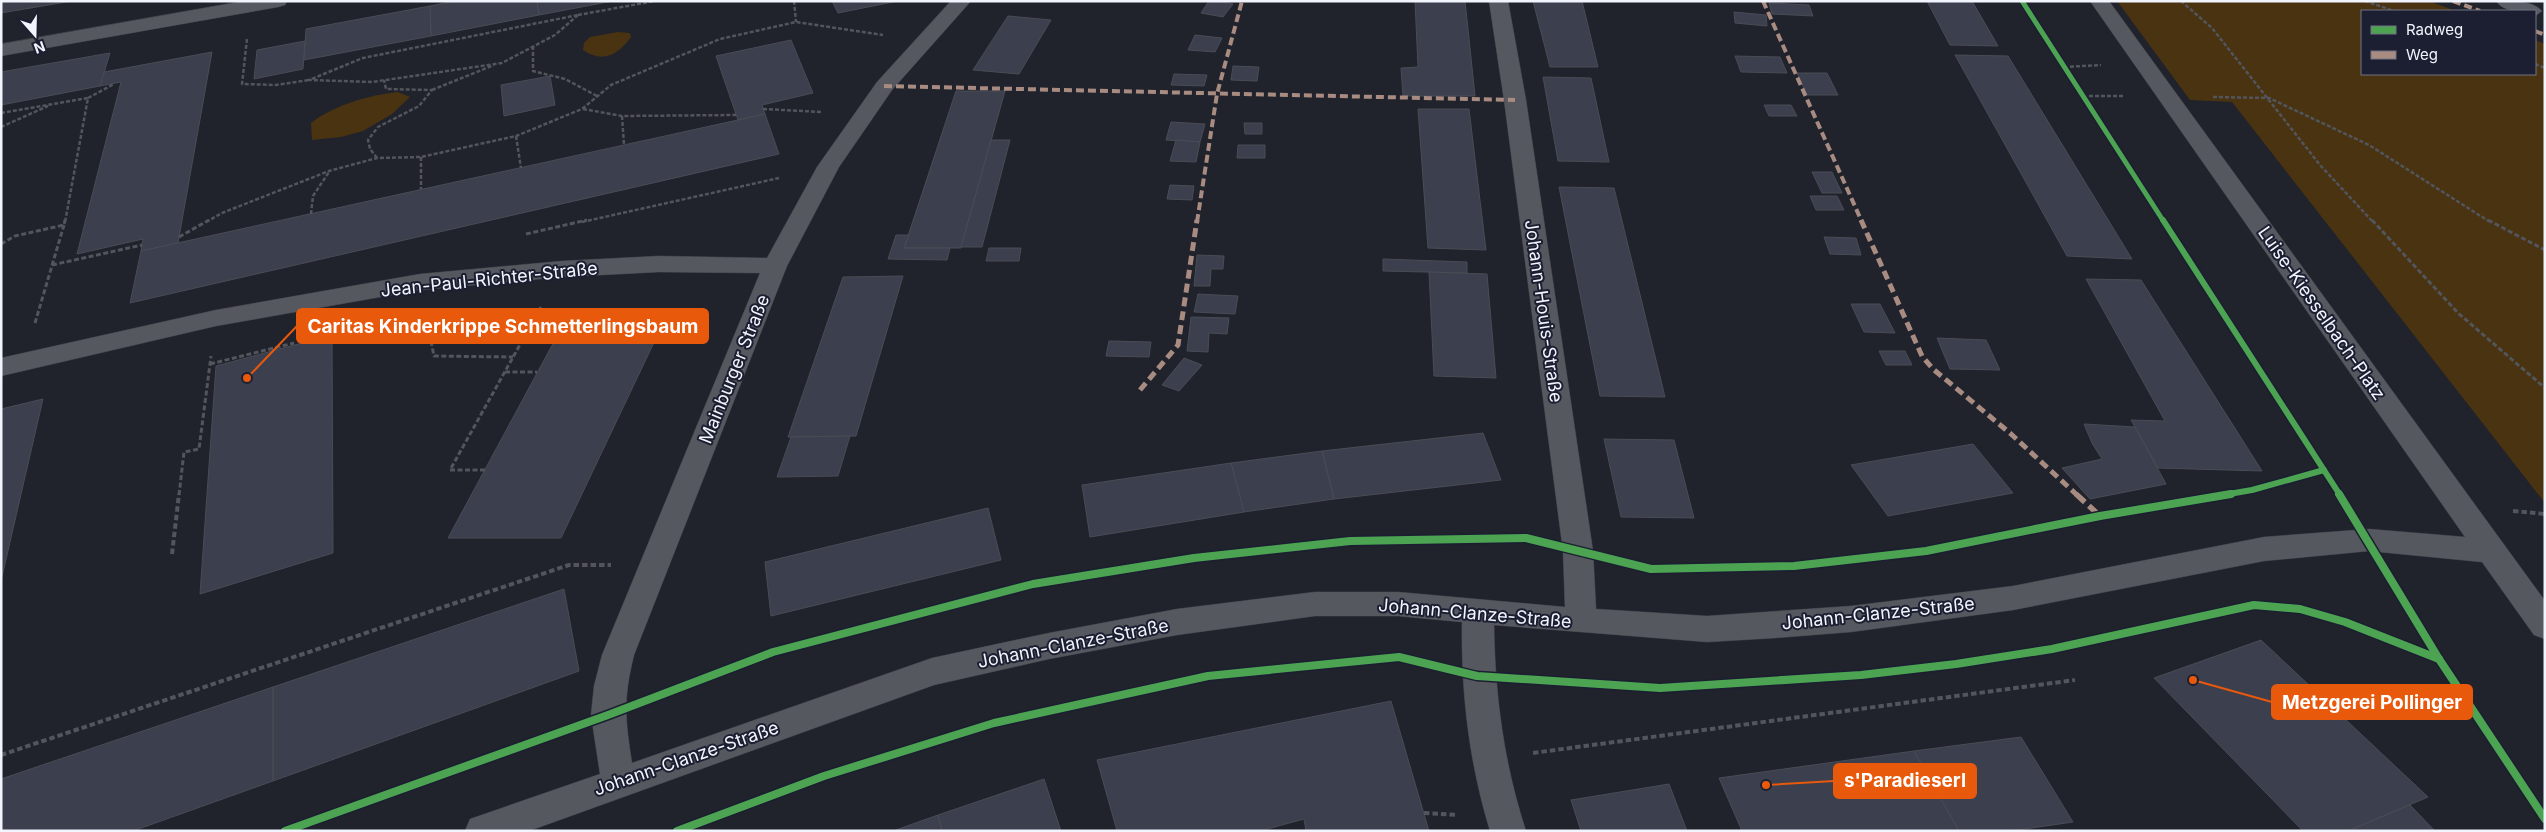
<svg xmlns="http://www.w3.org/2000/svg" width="2546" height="832" font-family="Inter,sans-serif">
	<rect width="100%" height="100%" fill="#20222c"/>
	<g fill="#493311">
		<polygon points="2117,1 2429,1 2456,11 2362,11 2362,74 2535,74 2535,40 2545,44 2545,503 2232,102 2190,100"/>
		<path d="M 618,32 L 630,33 L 631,37 C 619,54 603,64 583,50 L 584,43 L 590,37 Z"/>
		<path d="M 398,92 L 410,97 L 392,114 L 363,131 L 341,137 L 312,140 L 311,123 C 334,105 369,95 398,92 Z"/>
	</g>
	<g fill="#3c3f4d" stroke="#4a4c55">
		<polygon points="1,1 72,1 1,13"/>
		<polygon points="455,1 537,1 539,15 431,36 430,6"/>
		<polygon points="537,1 613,1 539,15"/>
		<polygon points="832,1 898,1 838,13"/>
		<polygon points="1209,1 1216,1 1233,4 1223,17 1201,13"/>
		<polygon points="1415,1 1465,1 1475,96 1403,96 1401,68 1418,67"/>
		<polygon points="1533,1 1582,1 1598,67 1550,67"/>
		<polygon points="1927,1 1972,1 1998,46 1950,45"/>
		<polygon points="1769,3 1809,5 1813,16 1772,14"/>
		<polygon points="430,6 431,36 304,60 306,29"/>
		<polygon points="1734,12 1766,15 1767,26 1735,23"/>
		<polygon points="1008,16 1051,20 1019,74 973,70"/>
		<polygon points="1195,35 1222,38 1215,52 1188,50"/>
		<polygon points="791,40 813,93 762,105 765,114 738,120 716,56"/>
		<polygon points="305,41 303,69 254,79 257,50"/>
		<polygon points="212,52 178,243 141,251 143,239 77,254 121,82 100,86 104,72"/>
		<polygon points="110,53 100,86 1,105 1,72"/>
		<polygon points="1955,55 2008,56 2132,259 2067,256"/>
		<polygon points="1735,56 1780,57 1787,73 1741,72"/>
		<polygon points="1233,66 1259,67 1257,81 1231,80"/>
		<polygon points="1797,73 1827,73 1838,95 1807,95"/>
		<polygon points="1174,74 1207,75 1204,86 1171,85"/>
		<polygon points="550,76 555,105 504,116 501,85"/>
		<polygon points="1543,77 1591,78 1609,162 1558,161"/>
		<polygon points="956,91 1005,91 961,248 904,248"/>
		<polygon points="1764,105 1791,105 1797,116 1769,116"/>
		<polygon points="1418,109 1469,109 1486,250 1428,248"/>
		<polygon points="765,114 779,154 130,303 141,251"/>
		<polygon points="1171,122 1205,124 1200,142 1166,140"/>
		<polygon points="1244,123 1262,123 1262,134 1245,134"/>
		<polygon points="991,140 1010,140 982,247 961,247"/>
		<polygon points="1176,140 1200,142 1196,162 1170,161"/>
		<polygon points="1238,145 1265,145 1265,158 1237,158"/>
		<polygon points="1812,172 1832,172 1842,193 1822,193"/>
		<polygon points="1170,185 1194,186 1192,200 1167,199"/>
		<polygon points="1559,187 1614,188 1665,397 1600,396"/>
		<polygon points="1810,196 1837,196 1844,210 1816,210"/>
		<polygon points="896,235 909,235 904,248 950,248 947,260 888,259"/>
		<polygon points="1824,237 1856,238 1861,255 1830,254"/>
		<polygon points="989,248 1021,248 1019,261 986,261"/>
		<polygon points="1197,255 1224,256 1223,269 1211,269 1210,286 1194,286"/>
		<polygon points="1383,259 1467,262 1467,273 1383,271"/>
		<polygon points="1429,272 1487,274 1496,378 1434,376"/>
		<polygon points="903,276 856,436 788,437 843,277"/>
		<polygon points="2086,279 2141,280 2262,471 2158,468 2131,420 2165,421"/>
		<polygon points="1198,294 1238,296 1235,314 1194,312"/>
		<polygon points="1851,304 1880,304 1895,333 1864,332"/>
		<polygon points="570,312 668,313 561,538 448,538"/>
		<polygon points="1191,317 1229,318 1227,334 1209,333 1208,352 1187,351"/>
		<polygon points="332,335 333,553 200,594 216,366"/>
		<polygon points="1937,338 1986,340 2000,370 1950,369"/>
		<polygon points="1109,341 1151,342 1149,357 1106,356"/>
		<polygon points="1879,351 1905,351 1912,365 1886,365"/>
		<polygon points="1184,358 1202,365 1179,391 1162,385"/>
		<polygon points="43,399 1,581 1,409"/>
		<polygon points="2084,424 2135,427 2166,484 2090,499 2062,468 2102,459 2092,443"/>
		<polygon points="1483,433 1501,480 1334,499 1322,451"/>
		<polygon points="850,436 838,476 777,477 791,437"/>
		<polygon points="1604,439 1674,440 1694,518 1621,517"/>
		<polygon points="1973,444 2013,493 1888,516 1851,465"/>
		<polygon points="1322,451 1334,499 1244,512 1231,463"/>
		<polygon points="1231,463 1244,512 1090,537 1082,485"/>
		<polygon points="988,508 1001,560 771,616 765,562"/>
		<polygon points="564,589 579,671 273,781 273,687"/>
		<polygon points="2261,640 2428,797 2348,831 2303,831 2154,678"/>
		<polygon points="273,687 273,781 133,831 1,831 1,779"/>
		<polygon points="1391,701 1429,831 1306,831 1304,819 1260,831 1117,831 1097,760"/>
		<polygon points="2021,737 2073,822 2011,831 1959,831 1914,751"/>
		<polygon points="1914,751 1959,831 1742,831 1719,778"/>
		<polygon points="1044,779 1061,831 942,831 938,815"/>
		<polygon points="1669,784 1687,831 1581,831 1571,800"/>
		<polygon points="2410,805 2435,831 2348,831"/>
		<polygon points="938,815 942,831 893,831"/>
	</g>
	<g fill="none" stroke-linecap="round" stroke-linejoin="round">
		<defs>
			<g id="street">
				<polygon points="244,1 287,1 285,5 278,7 1,56 1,44"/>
				<path d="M 951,1 L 971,1 L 892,90 L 839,167 L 787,266 L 634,655 C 623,700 625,718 632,763 L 932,658 L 1049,633 L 1177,609 L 1315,592 L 1398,592 L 1565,607 L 1563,551 L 1504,100 L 1489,1 L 1508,1 L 1526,100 L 1593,551 L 1596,609 L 1707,616 L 1851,606 L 2013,586 L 2264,537 L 2369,529 L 2465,537 L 2090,1 L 2109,1 L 2545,601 L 2545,639 L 2534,635 L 2482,562 L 2369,551 L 2264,561 L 2013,610 L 1851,632 L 1775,638 L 1707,642 L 1494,625 C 1495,696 1504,764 1526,831 L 1490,831 C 1469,762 1461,694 1462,622 L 1398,616 L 1315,616 L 1177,635 L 1049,659 L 934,685 L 529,831 L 465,831 L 470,819 L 600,774 L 591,715 L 594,686 L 602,655 L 760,273 L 659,272 L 562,277 L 420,290 L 216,326 L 1,376 L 1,358 L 216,310 L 420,274 L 562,261 L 659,256 L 767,258 L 817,167 L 877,82 Z"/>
			</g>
			<path id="highway" d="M 2496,1 C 2510,1 2533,0 2542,11 L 2535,16 L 2535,11 C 2522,11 2504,13 2496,1 Z"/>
		</defs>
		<use href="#street" stroke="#3d3e46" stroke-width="1"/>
		<use href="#highway" stroke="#3d3e46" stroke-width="1"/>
		<g stroke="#53555c" stroke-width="2.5" stroke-dasharray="4 2" stroke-linecap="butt">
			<polyline points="794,1 796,22"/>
			<polyline points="2181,1 2212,28 2320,165 2373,222"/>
			<polyline points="2365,1 2394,11"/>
			<polyline points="578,15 655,1"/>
			<polygon points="578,15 555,35 502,63 372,82 309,80 363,58"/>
			<polyline points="247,39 242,84 276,85 309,80"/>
			<polyline points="533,46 533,71 565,79 597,96"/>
			<polyline points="2535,64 2545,68"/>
			<polyline points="2064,67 2101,65"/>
			<polyline points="432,90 494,65"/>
			<polyline points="2083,96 2124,96"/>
			<polyline points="2213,97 2269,98 2369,145 2490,222"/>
			<polyline points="88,98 114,84"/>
			<polyline points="583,109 622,116 736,115"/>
			<polyline points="763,109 822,112"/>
			<polyline points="1,113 88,98 65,222"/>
			<polyline points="622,116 624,145"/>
			<polyline points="1,127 48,106"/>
			<polyline points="516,136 521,168"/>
			<polyline points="421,157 421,189"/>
			<polyline points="377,158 370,149 368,140 378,127 419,106 432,90 386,89 384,80"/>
			<polyline points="311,214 313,196 329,172"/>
			<polyline points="206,222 222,213 329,171 377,158 421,157 516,136 582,109 611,85 720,39 796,22 883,35"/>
			<polyline points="582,222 779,178"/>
		</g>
		<g stroke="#53555c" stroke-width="3" stroke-dasharray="5 2.5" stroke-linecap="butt">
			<polyline points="2372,220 2458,313 2545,388"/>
			<polyline points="2488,220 2545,250"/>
			<polyline points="526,234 587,220"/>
			<polyline points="179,237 209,220"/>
			<polyline points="1,244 15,236 64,225 65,220"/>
			<polyline points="52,265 142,245"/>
			<polyline points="35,323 64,225"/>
			<polyline points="349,333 431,341 434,356 513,357"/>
			<polyline points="210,364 294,343"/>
			<polyline points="505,372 537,372"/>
			<polyline points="485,470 450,470 541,307"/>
			<polyline points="179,495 184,452 199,449 211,356"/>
		</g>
		<g stroke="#53555c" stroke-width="4" stroke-dasharray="5.5 3" stroke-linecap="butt">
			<polyline points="2513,511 2545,514"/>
			<polyline points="172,554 179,494"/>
			<polyline points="1533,753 2075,680"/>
			<polyline points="1,755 569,565 611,565"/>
			<polyline points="1424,813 1458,815"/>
		</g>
		<use href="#street" fill="#56585f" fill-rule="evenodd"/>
		<use href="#highway" fill="#5a5d68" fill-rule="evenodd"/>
		<g stroke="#a88b81" stroke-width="4" stroke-dasharray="8 4" stroke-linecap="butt">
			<polyline points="1763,1 1862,222"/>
			<polyline points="2453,1 2480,11"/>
			<polyline points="2535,31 2545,35"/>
			<polyline points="884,86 1515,100"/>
			<polyline points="1197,222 1217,94 1242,1"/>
		</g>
		<g stroke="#a88b81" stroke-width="5" stroke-dasharray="9 5" stroke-linecap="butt">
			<polyline points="1861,220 1922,356 1933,369 2011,434 2077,495"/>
			<polyline points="1140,390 1178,345 1197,220"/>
		</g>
		<polyline stroke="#a88b81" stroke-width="5.5" stroke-dasharray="12 5.5" stroke-linecap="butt" points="2076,494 2100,516"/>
		<defs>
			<polyline id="cycleway-far2" points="2022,1 2164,222"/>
			<g id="cycleway-far1">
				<polyline points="2163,220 2340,495"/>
				<polyline points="2223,495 2252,490 2324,470"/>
			</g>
			<g id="cycleway">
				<polyline points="2339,494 2439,659 2545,819"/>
				<polyline points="285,831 608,715 773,652 1033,584 1194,558 1350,541 1526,538 1651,569 1794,566 1926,551 2100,516 2231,494"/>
				<polyline points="677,831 824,776 994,723 1208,676 1399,657 1477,676 1660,688 1861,675 1956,664 2052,649 2254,605 2300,609 2345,622 2439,659"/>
			</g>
		</defs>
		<use href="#cycleway-far2" stroke="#1b1f31" stroke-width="8"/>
		<use href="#cycleway-far1" stroke="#1b1f31" stroke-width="9"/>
		<use href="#cycleway" stroke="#1b1f31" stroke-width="11"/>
		<use href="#cycleway-far2" stroke="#4ca352" stroke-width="5"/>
		<use href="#cycleway-far1" stroke="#4ca352" stroke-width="6"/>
		<use href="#cycleway" stroke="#4ca352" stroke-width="8"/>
	</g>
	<g text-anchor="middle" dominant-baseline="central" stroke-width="4" stroke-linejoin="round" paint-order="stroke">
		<g font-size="18" fill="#f2f5fd" stroke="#1b1f31">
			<text transform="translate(489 279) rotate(-6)">Jean-Paul-Richter-Straße</text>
			<text transform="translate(1544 311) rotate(82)">Johann-Houis-Straße</text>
			<text transform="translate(2322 313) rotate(55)">Luise-Kiesselbach-Platz</text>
			<text transform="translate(734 369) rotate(-68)">Mainburger Straße</text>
			<text transform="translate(1475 613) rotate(5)">Johann-Clanze-Straße</text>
			<text transform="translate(1878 613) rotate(-6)">Johann-Clanze-Straße</text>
			<text transform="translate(1073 643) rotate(-11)">Johann-Clanze-Straße</text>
			<text transform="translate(686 758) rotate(-19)">Johann-Clanze-Straße</text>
		</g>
	</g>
	<path fill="none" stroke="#e8590c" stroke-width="2" d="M247 378L297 326M2193 680L2272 702M1766 785L1834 781"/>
	<g fill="#e8590c" stroke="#1b1f31" stroke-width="2">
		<circle cx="247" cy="378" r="5"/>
		<circle cx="2193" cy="680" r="5"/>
		<circle cx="1766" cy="785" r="5"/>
	</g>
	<g fill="#e8590c" stroke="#e8590c" stroke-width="2">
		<rect x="297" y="309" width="411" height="34" rx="5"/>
		<rect x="2272" y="685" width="200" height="34" rx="5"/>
		<rect x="1834" y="764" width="142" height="34" rx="5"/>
	</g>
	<g font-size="19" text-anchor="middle" font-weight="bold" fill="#fff">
		<text x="503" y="333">Caritas Kinderkrippe Schmetterlingsbaum</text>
		<text x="2372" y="709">Metzgerei Pollinger</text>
		<text x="1905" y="787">s'Paradieserl</text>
	</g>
	<rect width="2546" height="832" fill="none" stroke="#f2f5fd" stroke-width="5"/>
	<rect x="2361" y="10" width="175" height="65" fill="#1b1f31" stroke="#717583"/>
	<rect x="2371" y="26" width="25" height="8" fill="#4ca352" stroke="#717583"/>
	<text x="2406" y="35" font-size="15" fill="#f2f5fd">Radweg</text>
	<rect x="2371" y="51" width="25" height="8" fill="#a88b81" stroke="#717583"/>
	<text x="2406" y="60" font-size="15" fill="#f2f5fd">Weg</text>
	<g transform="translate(35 35) rotate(160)" stroke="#1b1f31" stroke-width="4" paint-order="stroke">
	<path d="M0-4L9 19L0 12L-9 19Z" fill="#f2f5fd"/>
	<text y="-8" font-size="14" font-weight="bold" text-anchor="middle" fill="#f2f5fd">N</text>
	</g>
</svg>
